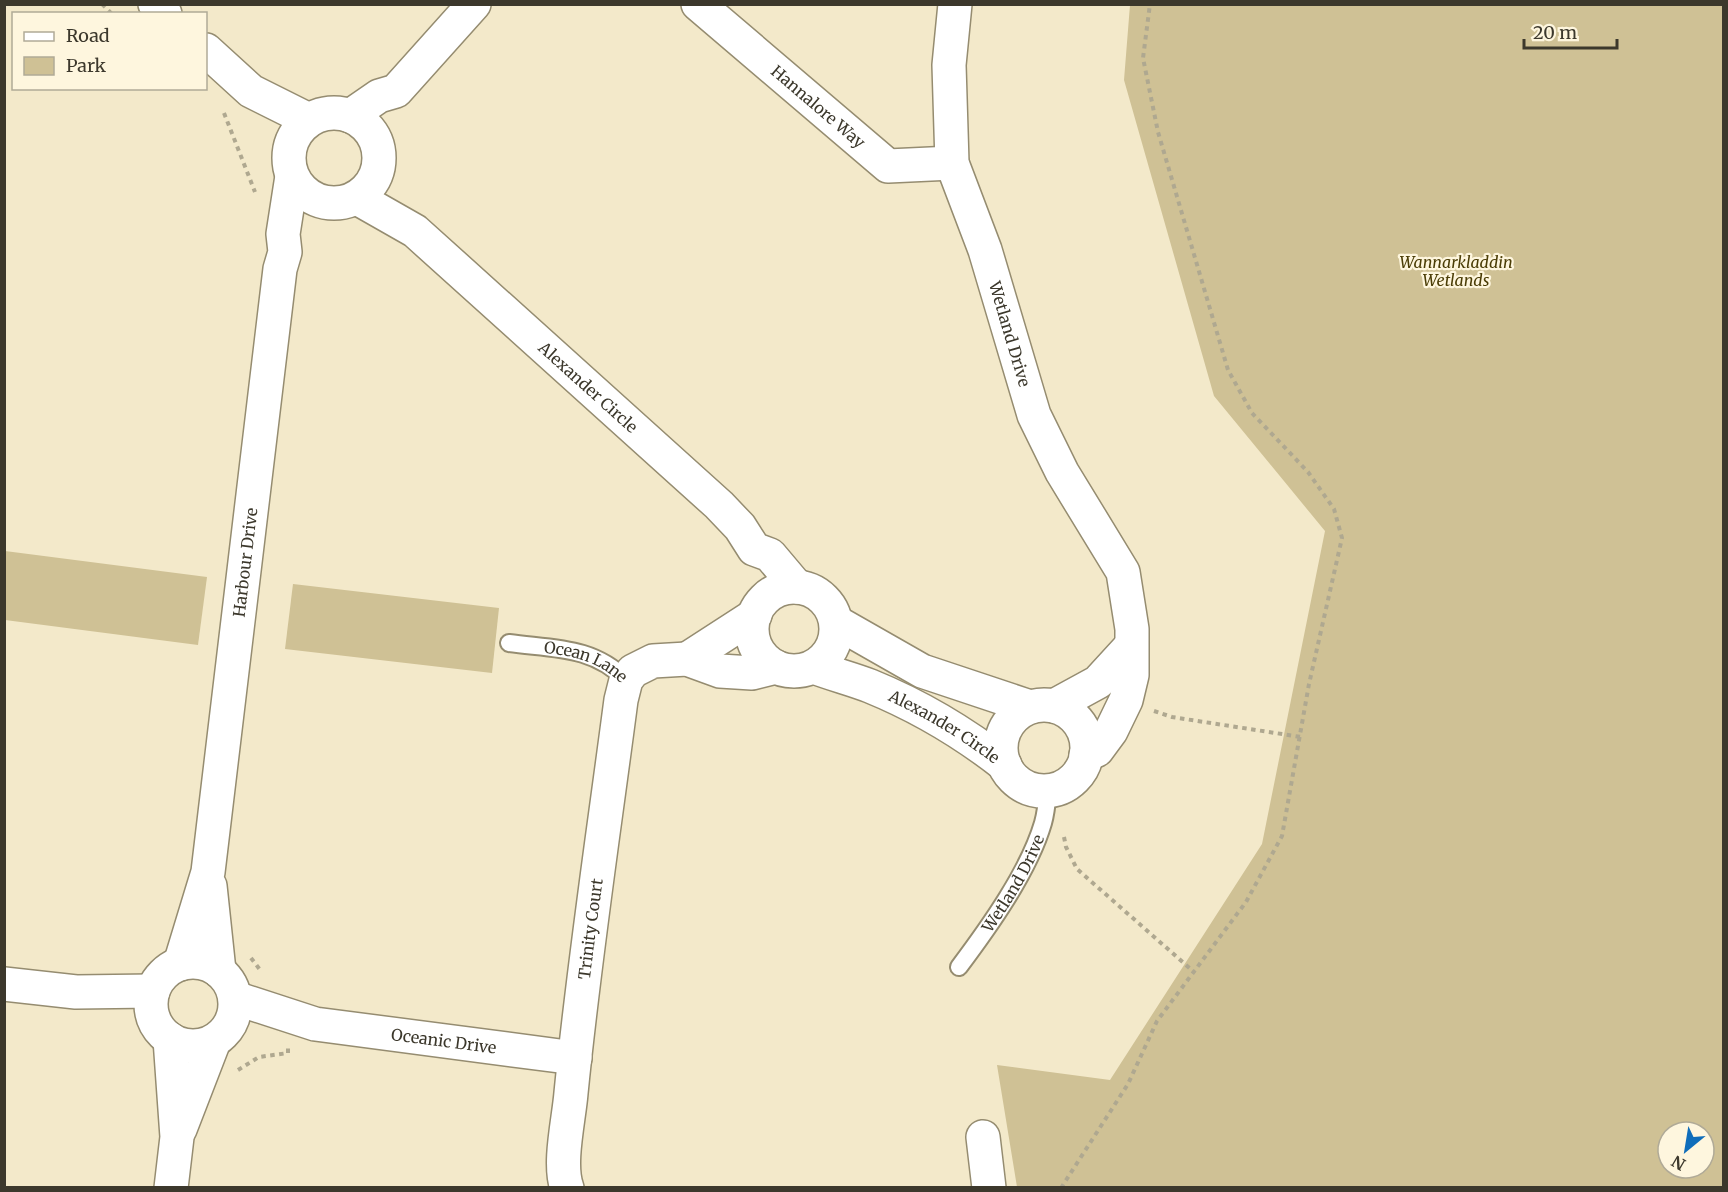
<svg xmlns="http://www.w3.org/2000/svg" width="1728" height="1192" font-family="Merriweather,serif">
	<rect width="100%" height="100%" fill="#f3e9ca"/>
	<g fill="#cfc195" fill-rule="evenodd">
		<path d="M 1130,5 L 1723,5 L 1723,1187 L 1017,1187 L 997,1065 L 1110,1080 L 1262,844 L 1325,531 L 1214,396 L 1124,80 ZM 1668,1132 L 1704,1132 L 1704,1168 L 1668,1168 Z"/>
		<polygon points="5,551 207,577 198,645 5,620"/>
		<polygon points="293,584 499,608 492,673 285,649"/>
	</g>
	<g fill="none" stroke-linecap="round" stroke-linejoin="round">
		<defs>
			<g id="service">
				<path id="s1" d="M 509,643 C 553,649 593,646 626,680"/>
				<path id="s2" d="M 959,967 C 989,927 1029,871 1043,823 C 1046,813 1047,801 1048,790"/>
			</g>
			<g id="minor">
				<polyline points="155,4 165,14"/>
				<path id="s3" d="M 698,4 L 888,166 L 952,163"/>
				<path id="s4" d="M 955,4 L 949,65 L 952,163 L 985,250 L 1034,415 L 1062,472 L 1123,572 L 1132,629 L 1132,675 L 1126,700 L 1111,731 L 1097,750 L 1086,755"/>
				<polyline points="206,50 251,91 309,120"/>
				<circle cx="334" cy="158" r="45"/>
				<polyline points="350,116 379,96 396,91 474,4"/>
				<path id="s5" d="M 357,198 L 415,231 L 719,505 L 740,527 L 754,549 L 770,555 L 797,587"/>
				<circle cx="794" cy="629" r="42"/>
				<polyline points="836,622 922,671 1030,707"/>
				<polyline points="687,659 755,615"/>
				<path id="s6" d="M 814,667 C 832,674 852,679 870,686 C 919,706 963,732 1005,765"/>
				<circle cx="1044" cy="748" r="43"/>
				<polyline points="1054,706 1098,682 1131,646"/>
				<polyline points="210,886 219,971"/>
				<circle cx="193" cy="1004" r="42"/>
				<path id="s7" d="M 180,964 L 208,872 L 280,269 L 285,252 L 283,234 L 292,176"/>
				<polyline points="4,984 76,992 153,991"/>
				<path id="s8" d="M 235,998 L 315,1024 L 575,1058"/>
				<polyline points="170,1039 177,1137 171,1188"/>
				<polyline points="180,1129 214,1041"/>
				<polyline points="983,1137 989,1188"/>
				<path id="s9" d="M 567,1188 C 558,1164 569,1119 571,1093 C 584,961 604,830 621,700 L 626,680 L 633,671 L 653,661 L 687,659 L 720,671 L 752,673 L 776,667"/>
			</g>
		</defs>
		<use href="#service" stroke="#958c70" stroke-width="20"/>
		<use href="#minor" stroke="#958c70" stroke-width="36"/>
		<g stroke="#afa890" stroke-width="4" stroke-dasharray="4.5 4.5" stroke-linecap="butt">
			<polyline points="102,4 112,14"/>
			<polyline points="224,113 255,192"/>
			<polyline points="1154,711 1172,717 1301,737"/>
			<polyline points="1064,837 1066,847 1077,869 1194,972"/>
			<polyline points="251,958 261,971"/>
			<polyline points="238,1070 259,1057 288,1053 288,1048"/>
			<polyline points="1061,1188 1128,1084 1157,1021 1246,902 1282,836 1309,684 1342,538 1334,509 1308,472 1252,413 1228,370 1158,132 1143,58 1150,4"/>
		</g>
		<use href="#service" stroke="#fff" stroke-width="16"/>
		<use href="#minor" stroke="#fff" stroke-width="33"/>
	</g>
	<g text-anchor="middle" dominant-baseline="central" stroke-width="4.5" stroke-linejoin="round" paint-order="stroke">
		<g font-size="16" fill="#3c382c" stroke="#fef6de">
			<text stroke="none"><textPath href="#s3" startOffset="158">Hannalore Way</textPath></text>
			<text stroke="none"><textPath href="#s4" startOffset="340">Wetland Drive</textPath></text>
			<text stroke="none"><textPath href="#s5" startOffset="300">Alexander Circle</textPath></text>
			<text stroke="none"><textPath href="#s7" startOffset="408">Harbour Drive</textPath></text>
			<text stroke="none"><textPath href="#s1" startOffset="80">Ocean Lane</textPath></text>
			<text stroke="none"><textPath href="#s6" startOffset="144">Alexander Circle</textPath></text>
			<text stroke="none"><textPath href="#s2" startOffset="100">Wetland Drive</textPath></text>
			<text stroke="none"><textPath href="#s9" startOffset="261">Trinity Court</textPath></text>
			<text stroke="none"><textPath href="#s8" startOffset="214">Oceanic Drive</textPath></text>
		</g>
		<g font-size="16" font-style="italic" fill="#4b3d06" stroke="#fef6de">
			<text x="1456" y="262">Wannarkladdin<tspan x="1456" dy="18">Wetlands</tspan></text>
		</g>
	</g>
	<rect width="1728" height="1192" fill="none" stroke="#3c382c" stroke-width="12"/>
	<rect x="12" y="12" width="195" height="78" fill="#fef6de" stroke="#b0aa97" stroke-width="1.5"/>
	<rect x="24" y="32" width="30" height="9" fill="#ffffff" stroke="#b0aa97" stroke-width="1.5"/>
	<text x="66" y="42" font-size="18" fill="#3c382c">Road</text>
	<rect x="24" y="57" width="30" height="18" fill="#cfc195" stroke="#b0aa97" stroke-width="1.5"/>
	<text x="66" y="72" font-size="18" fill="#3c382c">Park</text>
	<g transform="translate(1686 1150) rotate(210)"><circle r="28" fill="#fef6de" stroke="#b0aa97" stroke-width="1.5"/>
	<path d="M0-4.5L10 22L0 15L-10 22Z" fill="#0f6dba"/>
	<text y="-9" font-size="16" font-weight="bold" text-anchor="middle" fill="#3c382c">N</text>
	</g>
	<path d="M1524 39v9h93v-9" fill="none" stroke="#3c382c" stroke-width="3"/>
	<text x="1533" y="39" font-size="18" fill="#3c382c" stroke="#fef6de" stroke-width="4.5" paint-order="stroke">20 m</text>
</svg>
